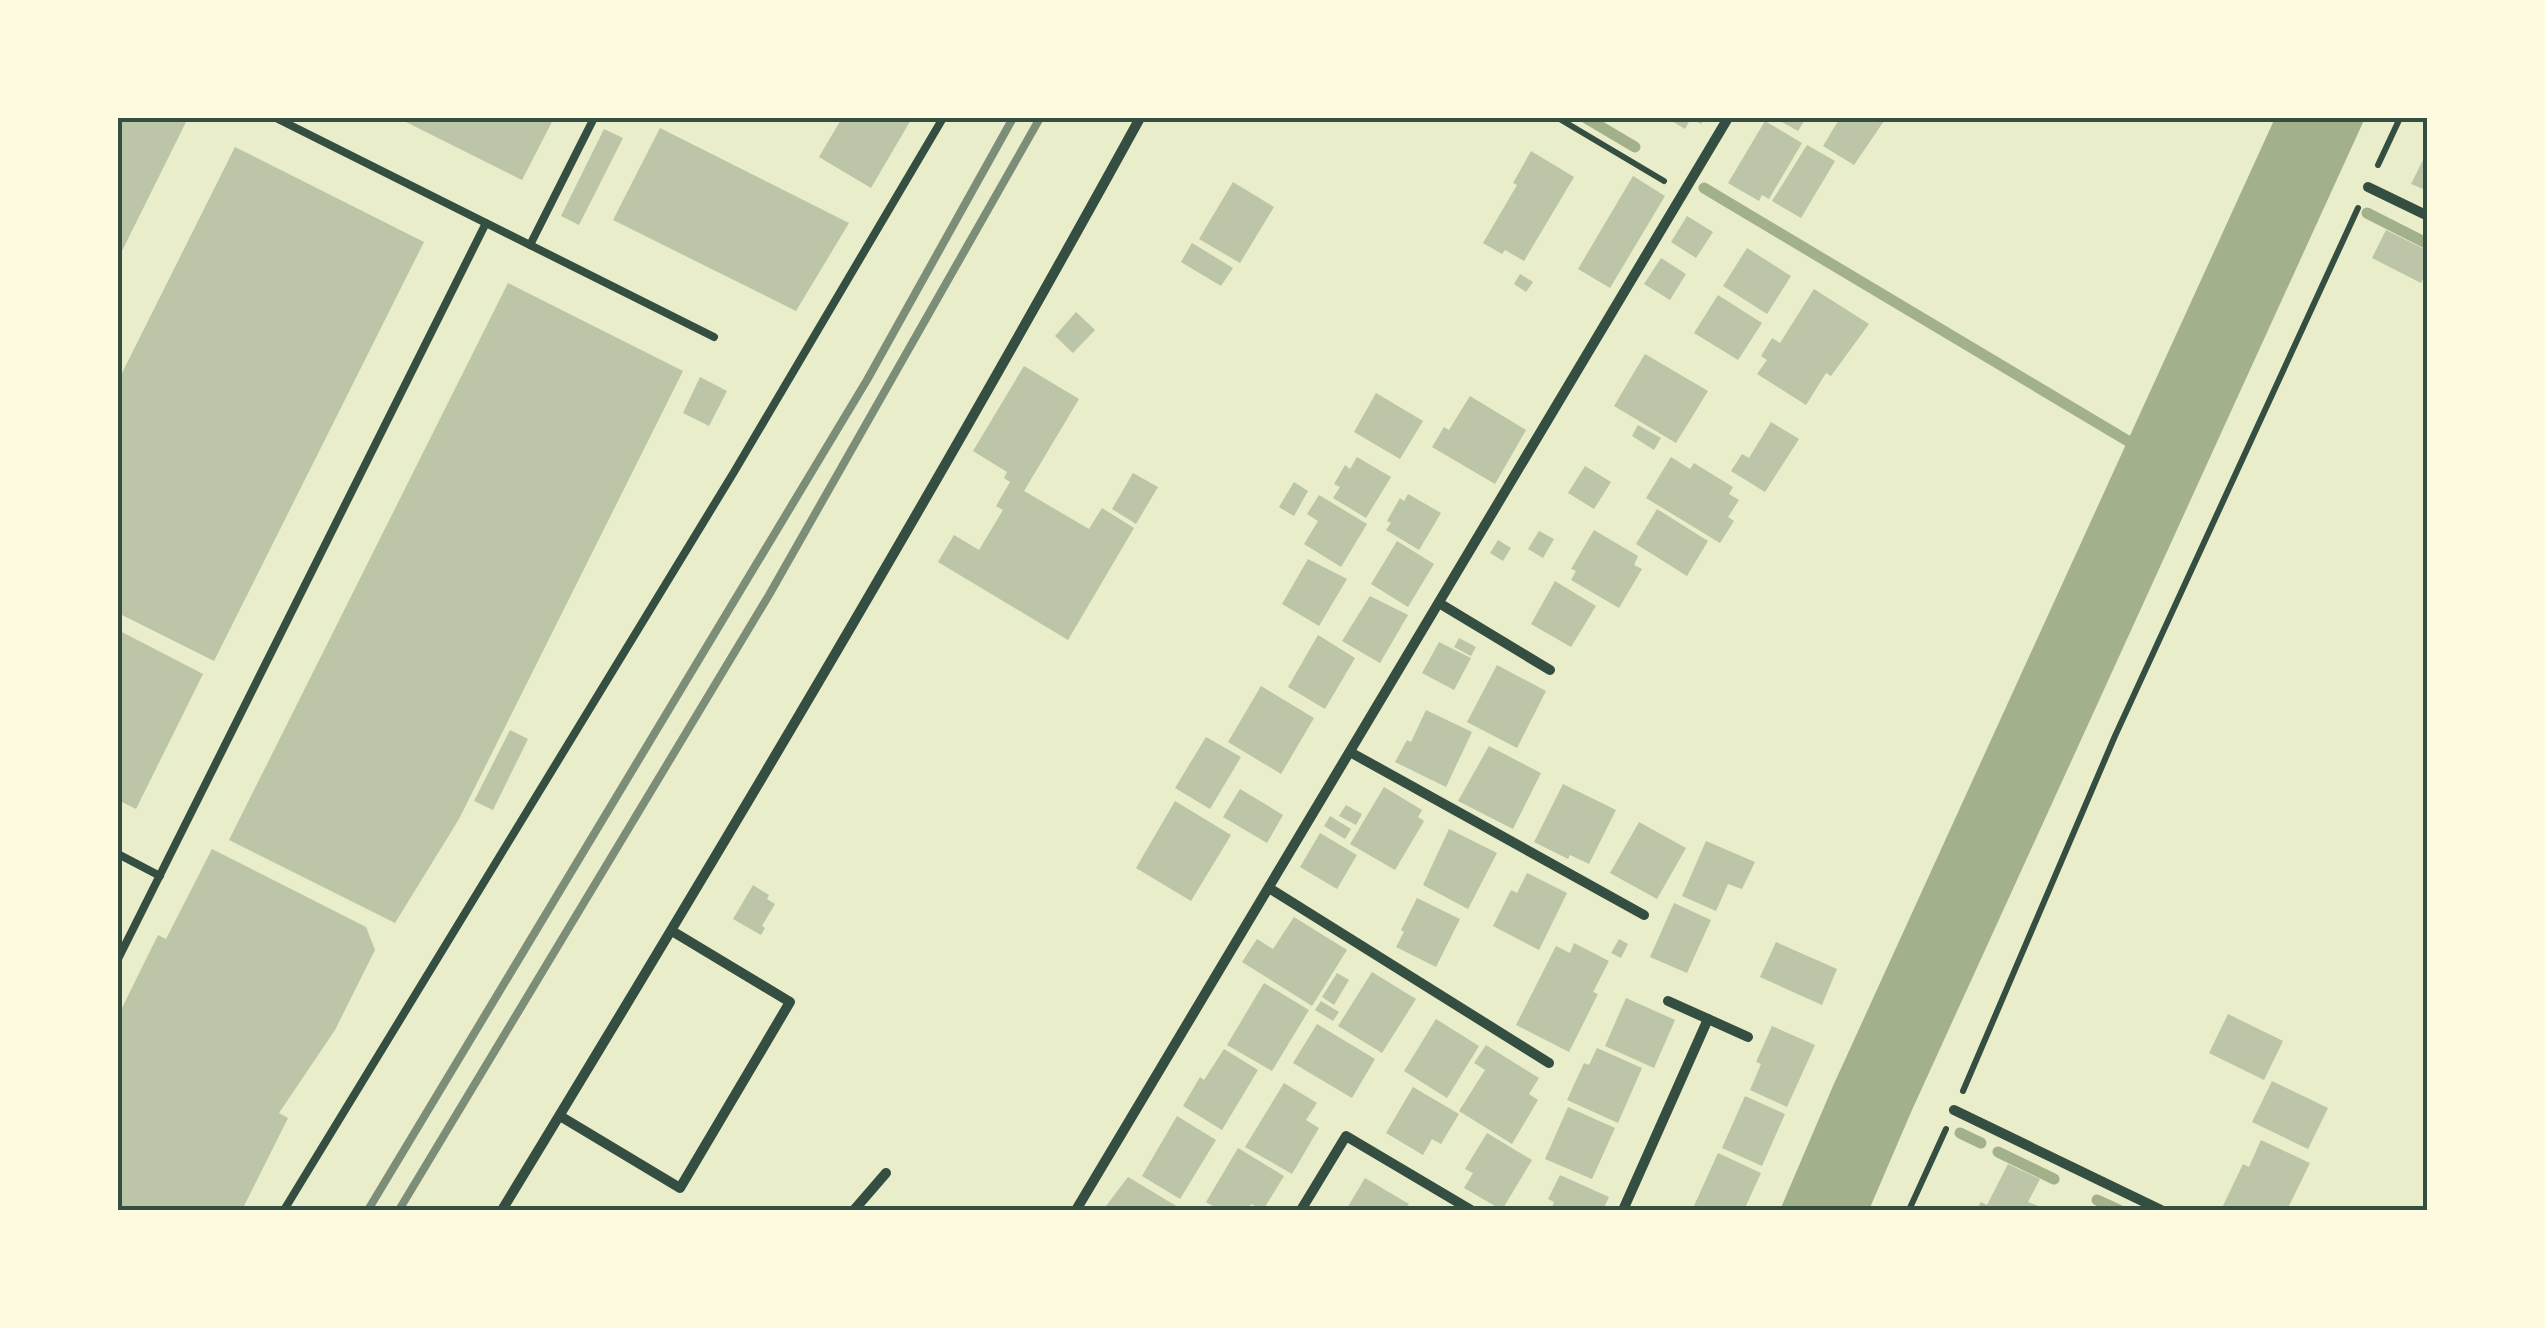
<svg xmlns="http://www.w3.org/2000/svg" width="2545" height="1328" font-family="Helvetica,sans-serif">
	<rect width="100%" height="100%" fill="#e9edc9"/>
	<polygon fill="#a3b18a" points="2275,118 2365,118 1912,1110 1869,1210 1780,1210 1833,1086"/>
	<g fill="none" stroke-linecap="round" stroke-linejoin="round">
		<g stroke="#a3b18a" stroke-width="11">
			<polyline points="1586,118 1635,147"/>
			<polyline points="1704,188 2138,447"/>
			<polyline points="2367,213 2428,244"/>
			<polyline points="1960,1133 1981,1143"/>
			<polyline points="1998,1152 2054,1179"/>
			<polyline points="2097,1200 2119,1210"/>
		</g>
	</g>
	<g fill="#bcc5a7">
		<polygon points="118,118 177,118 186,122 118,259"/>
		<polygon points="398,118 554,118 522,180"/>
		<polygon points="842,118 912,118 871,188 819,157"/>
		<polygon points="1667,118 1705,118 1701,124 1691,118 1685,129"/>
		<polygon points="1775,118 1806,118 1798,131"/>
		<polygon points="1840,118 1886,118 1854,165 1823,146"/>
		<polygon points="1765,121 1802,143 1769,199 1762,195 1759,201 1728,183"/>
		<polygon points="660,128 849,223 796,311 613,220"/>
		<polygon points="604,129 623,138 579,225 561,216"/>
		<polygon points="1807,145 1835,161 1801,218 1772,201"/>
		<polygon points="235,147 424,242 214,661 118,613 118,381"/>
		<polygon points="2428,150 2428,191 2411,184"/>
		<polygon points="1531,151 1574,177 1524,261 1505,250 1502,254 1483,243 1517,185 1513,183"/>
		<polygon points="1633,176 1665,196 1610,288 1578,269"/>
		<polygon points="1233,182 1274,207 1240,263 1199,239"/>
		<polygon points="1687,216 1713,232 1696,258 1671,242"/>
		<polygon points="2386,230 2428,251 2428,269 2421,283 2372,258"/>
		<polygon points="1192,243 1233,268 1221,286 1181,262"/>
		<polygon points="1747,248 1791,276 1767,314 1723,286"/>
		<polygon points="1661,258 1686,274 1670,300 1644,284"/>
		<polygon points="1520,274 1533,282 1526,292 1514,284"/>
		<polygon points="508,283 683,371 459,819 395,923 229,840"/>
		<polygon points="1814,289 1869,324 1831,376 1826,373 1806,405 1757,374 1767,360 1761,356 1772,338 1780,343"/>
		<polygon points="1718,295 1762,323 1738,360 1694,333"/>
		<polygon points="1076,312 1095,330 1073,353 1055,336"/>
		<polygon points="1645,354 1708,391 1676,443 1614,406"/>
		<polygon points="1024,366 1079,399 1024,491 1089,529 1102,508 1134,528 1068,640 938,562 954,535 979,550 1003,510 996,506 1010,482 1004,478 1007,472 973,451"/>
		<polygon points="700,377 727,391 709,426 683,413"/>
		<polygon points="1376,393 1423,421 1400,459 1354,432"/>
		<polygon points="1470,396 1526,430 1495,484 1432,447 1444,427 1449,430"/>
		<polygon points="1771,422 1799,439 1765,492 1731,471 1742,454 1749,458"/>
		<polygon points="1638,425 1661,438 1654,450 1632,436"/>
		<polygon points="1357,457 1391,477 1366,518 1333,498 1340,487 1334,484 1345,465 1350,469"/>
		<polygon points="1671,457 1690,469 1694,463 1733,487 1729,494 1739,500 1728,517 1734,521 1720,543 1646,498"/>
		<polygon points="1585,466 1611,482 1594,509 1568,493"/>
		<polygon points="1133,473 1158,487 1136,524 1112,509"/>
		<polygon points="1294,482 1308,491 1294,516 1279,507"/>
		<polygon points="1408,494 1441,513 1419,550 1386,530 1391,523 1387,521 1400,498 1404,501"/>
		<polygon points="1319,495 1367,524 1341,567 1304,544 1318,521 1307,514"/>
		<polygon points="1657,509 1708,541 1687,576 1636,544"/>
		<polygon points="1594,530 1638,556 1634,565 1642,569 1619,608 1571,580 1576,571 1571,569"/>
		<polygon points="1539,531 1554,539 1543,558 1528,549"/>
		<polygon points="1498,540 1511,548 1503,561 1490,553"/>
		<polygon points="1397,541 1434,564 1408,607 1371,584"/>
		<polygon points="1308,559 1347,579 1319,626 1282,604"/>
		<polygon points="1555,581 1596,606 1571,647 1531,624"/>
		<polygon points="1370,596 1408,615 1380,663 1342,641"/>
		<polygon points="118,630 203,674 136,809 118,800"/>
		<polygon points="1318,635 1355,658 1325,709 1288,687"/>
		<polygon points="1459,638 1476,647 1471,656 1454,647"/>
		<polygon points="1439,642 1471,658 1454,690 1422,673"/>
		<polygon points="1497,665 1546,691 1517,748 1467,722"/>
		<polygon points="1261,686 1314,718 1281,774 1228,742"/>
		<polygon points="1426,710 1472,732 1446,787 1395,762 1407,740 1411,742"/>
		<polygon points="510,730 528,739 493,810 474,801"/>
		<polygon points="1206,737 1241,757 1210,809 1175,788"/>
		<polygon points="1489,746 1541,773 1513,829 1458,801"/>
		<polygon points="1563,784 1616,810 1589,864 1570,855 1568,859 1534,842"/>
		<polygon points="1384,787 1422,810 1418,817 1424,821 1395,870 1350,844"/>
		<polygon points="1240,789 1283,815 1267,843 1223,817"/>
		<polygon points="1175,801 1231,835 1191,901 1136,868"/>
		<polygon points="1346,805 1362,814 1356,825 1339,816"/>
		<polygon points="1330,816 1351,829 1345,839 1324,826"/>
		<polygon points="1639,822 1686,848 1657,899 1610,873"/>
		<polygon points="1449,829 1497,853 1468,909 1423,885"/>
		<polygon points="1320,833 1357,855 1337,889 1300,867"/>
		<polygon points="1706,841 1755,862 1742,889 1728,884 1716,911 1682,896"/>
		<polygon points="212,849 366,927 375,950 335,1030 279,1113 288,1118 242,1210 118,1210 118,1016 158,935 166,939"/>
		<polygon points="1527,873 1567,893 1539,950 1493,926 1511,890 1517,893"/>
		<polygon points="753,885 769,895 767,899 775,904 762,926 765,928 761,935 733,919"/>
		<polygon points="1417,898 1460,919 1436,967 1396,947 1404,932 1401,930"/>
		<polygon points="1674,903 1711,920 1687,973 1650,957"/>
		<polygon points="1294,917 1347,950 1312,1006 1242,962 1257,939 1273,949"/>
		<polygon points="1619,939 1628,944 1621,958 1611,953"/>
		<polygon points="1776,942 1837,969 1822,1005 1760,977"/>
		<polygon points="1574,943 1609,961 1593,992 1598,994 1569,1052 1516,1025 1556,946 1570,953"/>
		<polygon points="1372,972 1416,999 1382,1053 1338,1026"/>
		<polygon points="1337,973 1349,980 1334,1005 1322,997"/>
		<polygon points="1264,983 1309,1010 1272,1071 1227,1045"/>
		<polygon points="1626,998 1675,1020 1654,1068 1605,1046"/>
		<polygon points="1321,1001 1339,1012 1333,1021 1315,1010"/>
		<polygon points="2228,1014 2283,1041 2264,1080 2209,1053"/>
		<polygon points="1436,1019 1479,1046 1447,1098 1404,1071"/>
		<polygon points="1317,1024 1375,1059 1352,1098 1293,1063"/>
		<polygon points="1772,1026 1815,1045 1787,1107 1750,1090 1761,1064 1756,1062"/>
		<polygon points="1486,1045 1539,1078 1529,1094 1538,1100 1512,1144 1459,1111 1485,1070 1474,1063"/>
		<polygon points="1597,1048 1642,1068 1618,1123 1567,1100 1584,1063 1589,1065"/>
		<polygon points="1224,1049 1258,1070 1222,1130 1183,1106 1200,1077 1204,1080"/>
		<polygon points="2272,1081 2328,1108 2308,1149 2252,1122"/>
		<polygon points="1284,1083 1317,1103 1306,1120 1319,1128 1292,1174 1245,1147"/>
		<polygon points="1413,1087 1459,1114 1441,1144 1432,1139 1423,1155 1386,1133"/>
		<polygon points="1745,1096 1785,1114 1762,1166 1722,1148"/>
		<polygon points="1568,1107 1615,1128 1592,1179 1545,1159"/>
		<polygon points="1177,1116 1216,1140 1180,1199 1142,1176"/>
		<polygon points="1487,1133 1532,1160 1502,1210 1464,1188 1473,1173 1465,1169"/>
		<polygon points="2261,1140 2310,1163 2287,1210 2221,1210 2243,1164 2249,1167"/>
		<polygon points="1238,1148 1284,1176 1263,1210 1251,1204 1248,1210 1219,1210 1206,1202"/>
		<polygon points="1718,1153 1761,1173 1744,1210 1693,1208"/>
		<polygon points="2008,1164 2040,1179 2028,1202 2041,1207 2039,1210 1976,1210 1981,1202 1987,1205"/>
		<polygon points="1560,1175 1609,1197 1603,1210 1551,1210 1554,1202 1548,1199"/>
		<polygon points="1128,1177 1178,1207 1176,1210 1103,1210"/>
		<polygon points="1365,1178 1409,1204 1405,1210 1346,1210"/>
	</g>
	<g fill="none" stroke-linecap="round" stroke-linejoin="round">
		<g stroke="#344e41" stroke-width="6">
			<polyline points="1558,118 1664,181"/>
			<polyline points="2378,165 2400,118"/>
			<polyline points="1963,1091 2115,736 2358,208"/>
			<polyline points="1909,1210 1946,1129"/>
		</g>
		<g stroke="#344e41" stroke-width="8">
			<polyline points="276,118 714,337"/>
			<polyline points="530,245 594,118"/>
			<polyline points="118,854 160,876"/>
			<polyline points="118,959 486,223"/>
			<polyline points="284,1210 734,472 943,118"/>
		</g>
		<g stroke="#344e41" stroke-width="10">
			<polyline points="2368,187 2428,216"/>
			<polyline points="1439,603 1550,670"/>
			<polyline points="1350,752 1644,915"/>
			<polyline points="1269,888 1549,1063"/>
			<polyline points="1668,1001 1748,1037"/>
			<polyline points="1954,1110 2161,1210"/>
			<polyline points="560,1116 680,1188 790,1002 672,931"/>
			<path d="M 502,1210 C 721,850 937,488 1140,118"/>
			<polyline points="854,1210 886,1173"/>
			<polyline points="1076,1210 1728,118"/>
			<polyline points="1301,1210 1346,1136 1471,1210"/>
			<polyline points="1623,1210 1708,1019"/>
		</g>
		<g stroke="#7c8e77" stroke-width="8">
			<polyline points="368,1210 867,380 1013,118"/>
			<polyline points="399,1210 769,595 1040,118"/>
		</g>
	</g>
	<rect width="2545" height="1328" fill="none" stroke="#fefae0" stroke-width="240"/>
	<rect x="120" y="120" width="2305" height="1088" fill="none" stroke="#344e41" stroke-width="4"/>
</svg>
